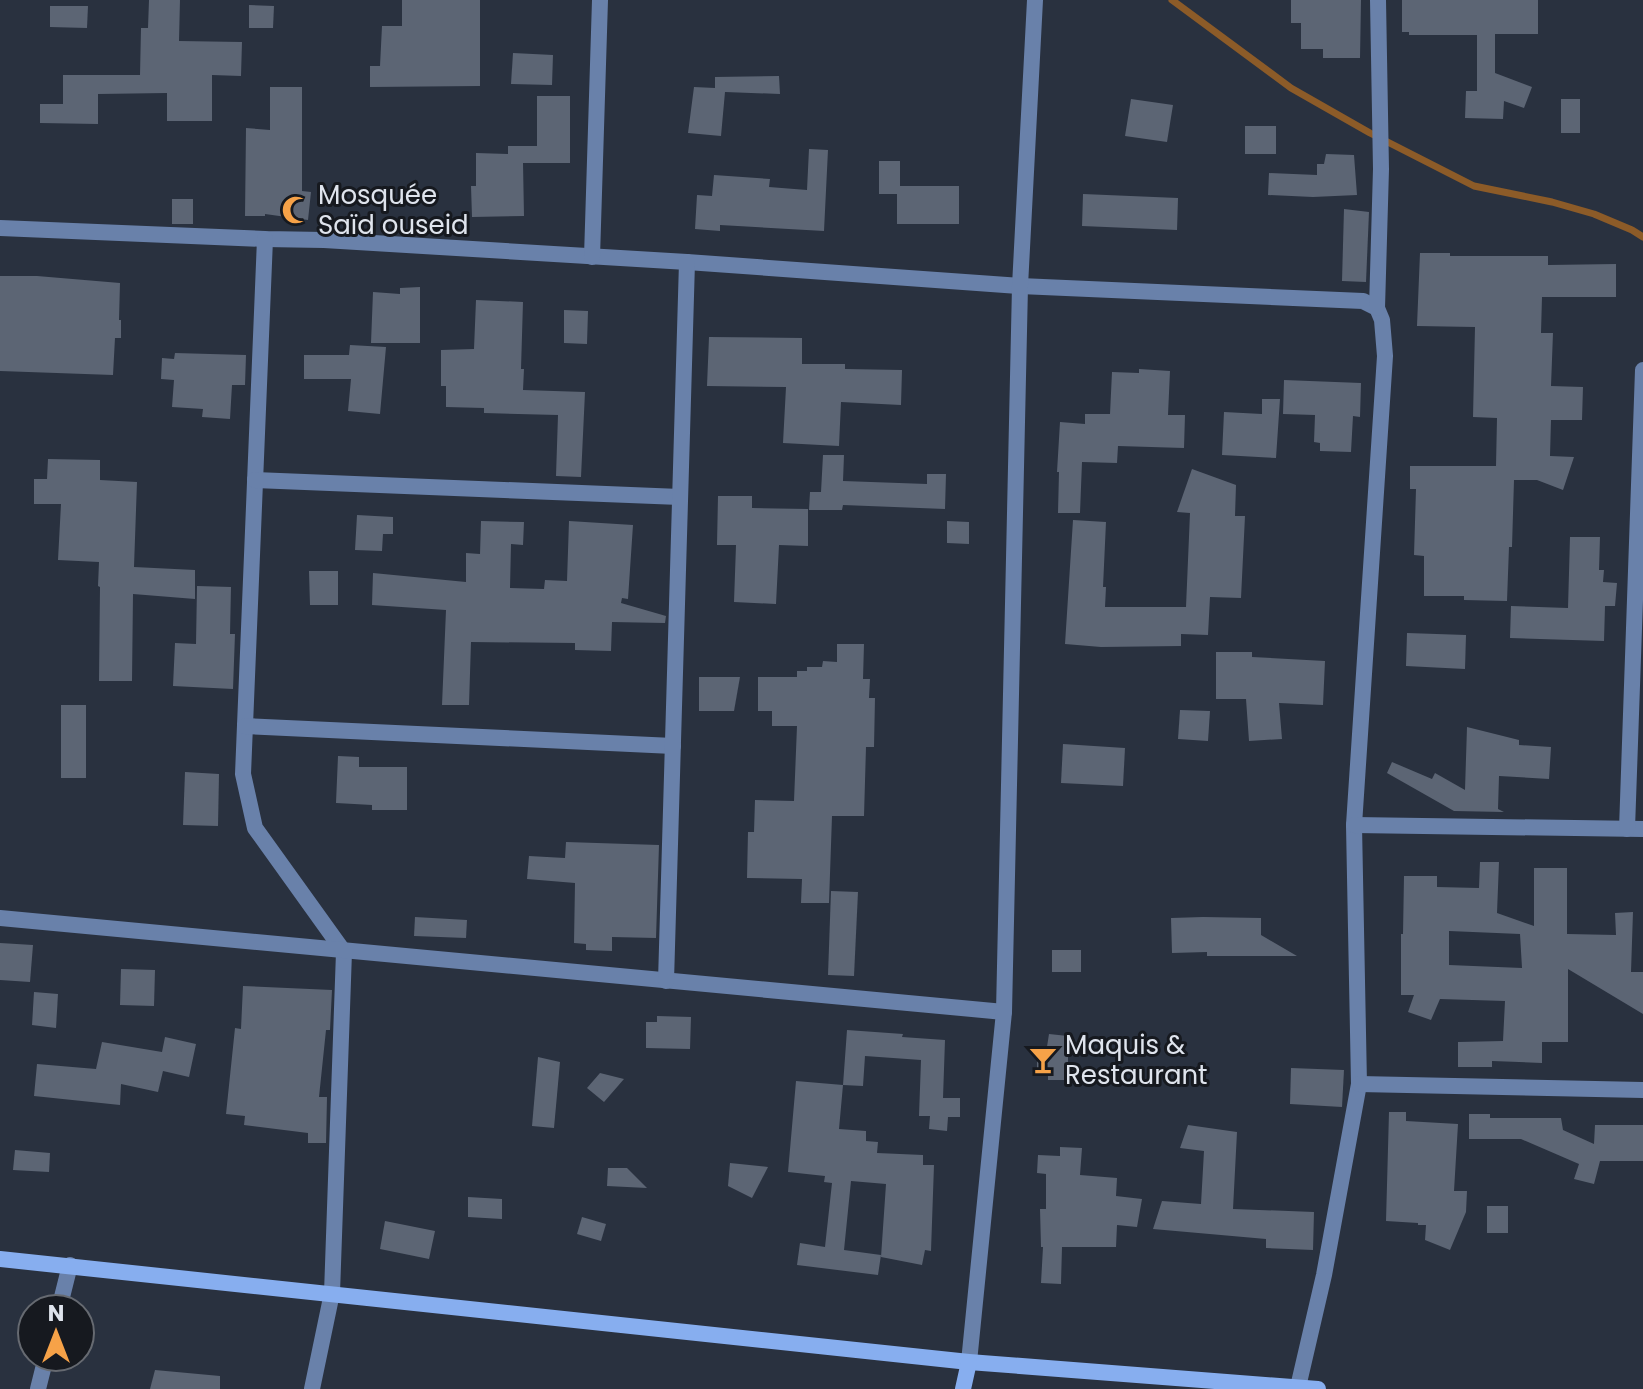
<svg xmlns="http://www.w3.org/2000/svg" width="1643" height="1389" font-family="Poppins,sans-serif">
	<rect width="100%" height="100%" fill="#29313f"/>
	<g fill="none" stroke-linecap="round" stroke-linejoin="round">
		<polyline stroke="#8c5b28" stroke-width="7" points="1172,0 1291,88 1370,133 1474,186 1552,202 1594,214 1632,230 1643,237"/>
	</g>
	<g fill="#5c6574" fill-rule="evenodd">
		<polygon points="149,0 180,0 179,41 242,42 241,76 212,75 212,121 167,121 167,93 98,94 98,124 40,123 40,104 63,104 63,75 140,75 141,28 148,28"/>
		<polygon points="402,0 480,0 480,86 370,87 370,66 380,66 382,26 402,26"/>
		<polygon points="1291,0 1361,0 1360,58 1323,58 1323,49 1301,49 1301,23 1291,23"/>
		<polygon points="1402,0 1538,0 1538,34 1495,34 1495,73 1532,87 1524,108 1504,101 1503,119 1465,118 1466,91 1477,91 1477,35 1409,35 1409,32 1402,32"/>
		<polygon points="249,5 274,6 273,28 249,28"/>
		<polygon points="50,6 88,6 87,28 50,27"/>
		<polygon points="513,53 553,55 552,85 511,84"/>
		<polygon points="779,76 780,94 725,92 721,136 688,133 694,87 715,88 715,77"/>
		<polygon points="270,87 302,87 302,191 311,192 308,220 265,214 265,216 245,216 246,128 270,130"/>
		<polygon points="537,96 570,96 570,163 523,163 524,216 472,217 471,186 476,186 476,153 508,154 508,146 537,146"/>
		<polygon points="1131,99 1173,105 1167,142 1125,136"/>
		<rect x="1561" y="99" width="19" height="34"/>
		<rect x="1245" y="126" width="31" height="28"/>
		<polygon points="809,149 828,150 824,231 720,225 720,231 695,229 697,195 712,196 714,175 770,179 769,187 807,190"/>
		<polygon points="1326,154 1354,155 1357,195 1313,197 1268,195 1269,173 1317,175 1317,164 1324,164"/>
		<polygon points="879,161 900,161 900,186 959,186 959,224 897,224 897,194 879,194"/>
		<polygon points="1083,194 1178,198 1177,230 1082,226"/>
		<rect x="172" y="199" width="21" height="25"/>
		<polygon points="1344,209 1369,212 1366,282 1342,281"/>
		<polygon points="1420,253 1450,253 1450,256 1548,256 1548,265 1616,264 1616,297 1542,297 1541,333 1553,333 1551,386 1583,387 1582,420 1551,420 1550,456 1574,457 1563,490 1537,480 1514,480 1512,547 1509,547 1507,601 1464,600 1464,596 1424,596 1424,556 1414,555 1416,489 1410,489 1410,466 1496,466 1497,418 1473,417 1475,327 1417,326"/>
		<polygon points="0,276 37,276 120,283 119,320 121,320 121,338 115,338 113,375 0,371"/>
		<polygon points="420,287 420,343 371,343 373,292 400,294 400,288"/>
		<polygon points="476,300 523,302 521,369 524,369 523,390 585,392 581,477 556,476 558,415 484,413 484,408 446,407 446,386 441,386 441,350 474,349"/>
		<polygon points="564,310 588,311 587,344 564,343"/>
		<polygon points="709,337 802,338 802,364 845,364 845,369 902,370 901,405 841,402 839,446 783,443 786,387 707,386"/>
		<polygon points="350,345 386,347 380,414 348,411 351,379 304,379 304,355 349,355"/>
		<polygon points="175,353 246,355 245,385 232,385 230,419 202,417 203,409 172,407 174,380 161,379 162,358 174,359"/>
		<polygon points="1139,369 1170,371 1168,415 1185,415 1184,448 1118,446 1117,463 1082,462 1080,513 1058,513 1059,472 1057,472 1060,422 1085,424 1085,414 1110,414 1112,372 1139,373"/>
		<polygon points="1284,380 1361,383 1360,417 1353,416 1351,452 1320,451 1320,443 1314,442 1315,415 1283,414"/>
		<polygon points="1262,399 1280,399 1276,458 1222,455 1224,412 1262,414"/>
		<polygon points="823,455 844,455 843,481 927,484 927,474 946,474 945,509 843,505 842,510 809,510 810,492 821,492"/>
		<polygon points="48,459 100,460 100,480 137,482 134,567 195,570 195,599 133,594 132,681 99,681 100,587 98,586 99,562 58,560 61,504 34,504 34,479 47,479"/>
		<polygon points="1192,469 1236,485 1235,516 1245,516 1241,598 1210,597 1208,635 1181,634 1181,646 1101,647 1065,644 1073,520 1106,522 1103,587 1106,587 1105,607 1186,607 1190,513 1177,512"/>
		<polygon points="718,496 752,496 752,508 808,509 808,546 779,545 776,604 734,602 736,545 717,545"/>
		<polygon points="357,515 393,517 393,534 383,534 382,551 355,550"/>
		<polygon points="481,521 524,522 523,545 511,544 510,588 544,589 545,580 567,581 569,521 633,525 628,599 622,598 621,603 666,616 665,623 612,622 611,651 575,650 575,643 471,642 469,705 442,705 446,610 372,605 373,573 466,582 466,553 480,554"/>
		<polygon points="947,521 969,522 969,544 947,543"/>
		<polygon points="1570,537 1600,537 1599,570 1604,570 1603,582 1617,583 1615,606 1605,606 1604,641 1510,638 1511,606 1568,608"/>
		<polygon points="309,571 338,571 338,605 310,605"/>
		<polygon points="197,586 231,587 230,634 235,634 233,689 173,686 175,643 196,644"/>
		<polygon points="1407,633 1466,635 1465,669 1406,666"/>
		<polygon points="837,644 864,644 863,679 870,679 869,698 875,698 874,747 866,747 864,816 832,816 829,903 801,903 802,879 747,878 748,832 754,832 755,800 794,801 797,726 772,726 772,711 758,711 758,677 797,677 797,671 807,671 807,667 822,667 823,661 837,662"/>
		<polygon points="1216,652 1252,652 1252,657 1325,661 1323,705 1279,703 1282,739 1249,741 1246,699 1216,699"/>
		<polygon points="699,677 740,677 734,711 699,711"/>
		<rect x="61" y="705" width="25" height="73"/>
		<polygon points="1180,710 1210,711 1208,741 1178,739"/>
		<polygon points="1467,727 1519,740 1519,745 1551,747 1549,779 1499,776 1498,809 1504,812 1454,811 1387,773 1392,762 1432,779 1435,773 1465,790"/>
		<polygon points="1063,744 1125,748 1123,786 1061,783"/>
		<polygon points="338,756 359,757 359,767 407,767 407,810 372,810 372,805 336,803"/>
		<polygon points="185,772 219,774 218,826 183,825"/>
		<polygon points="566,842 659,845 656,938 612,937 612,951 586,950 586,944 574,943 575,883 527,879 529,856 565,858"/>
		<path d="M 1480,862 L 1499,862 L 1497,913 L 1534,926 L 1534,868 L 1567,868 L 1567,934 L 1616,935 L 1615,913 L 1633,912 L 1631,972 L 1643,972 L 1643,1014 L 1568,969 L 1568,1042 L 1542,1042 L 1542,1063 L 1492,1061 L 1492,1067 L 1458,1067 L 1458,1042 L 1503,1041 L 1505,1001 L 1440,999 L 1431,1020 L 1408,1012 L 1414,995 L 1401,995 L 1401,934 L 1403,934 L 1404,876 L 1437,876 L 1437,887 L 1479,888 ZM 1449,931 L 1520,934 L 1522,968 L 1449,965 Z"/>
		<polygon points="831,891 858,892 854,976 828,975"/>
		<polygon points="415,917 467,920 466,938 414,936"/>
		<polygon points="1203,917 1261,918 1261,935 1297,956 1207,956 1207,952 1172,953 1171,918"/>
		<polygon points="0,943 33,945 30,982 0,980"/>
		<rect x="1052" y="950" width="29" height="22"/>
		<polygon points="121,969 155,970 154,1006 120,1005"/>
		<polygon points="243,986 332,990 330,1030 326,1030 319,1097 327,1097 326,1143 308,1143 308,1133 244,1125 245,1116 226,1114 235,1028 241,1029"/>
		<polygon points="34,992 58,994 56,1028 32,1025"/>
		<polygon points="657,1016 691,1017 690,1049 646,1048 646,1022 657,1022"/>
		<polygon points="847,1030 903,1034 902,1037 945,1040 943,1098 960,1098 960,1117 948,1117 947,1131 929,1129 930,1116 919,1116 921,1060 865,1056 863,1086 843,1085"/>
		<polygon points="1049,1034 1068,1036 1068,1080 1048,1080 1048,1072 1037,1072 1037,1053 1046,1053"/>
		<polygon points="165,1037 196,1044 189,1077 163,1071 158,1092 121,1084 120,1105 34,1096 37,1064 96,1069 102,1042 162,1052"/>
		<polygon points="538,1057 560,1062 554,1128 532,1126"/>
		<polygon points="1291,1068 1344,1070 1342,1107 1290,1104"/>
		<polygon points="600,1073 624,1079 604,1102 587,1088"/>
		<polygon points="796,1081 843,1085 839,1129 866,1131 866,1141 878,1142 877,1153 923,1155 923,1165 934,1165 931,1251 925,1250 922,1265 881,1257 886,1184 851,1181 844,1250 881,1255 878,1275 797,1265 800,1243 825,1247 832,1183 824,1182 825,1176 788,1172"/>
		<polygon points="1389,1112 1406,1112 1406,1121 1458,1124 1454,1191 1467,1191 1466,1212 1450,1250 1425,1240 1426,1225 1418,1225 1418,1223 1386,1221"/>
		<polygon points="1469,1114 1490,1114 1490,1118 1561,1118 1563,1130 1594,1144 1595,1125 1643,1125 1643,1161 1600,1161 1594,1184 1574,1179 1579,1164 1521,1139 1469,1139"/>
		<polygon points="1188,1125 1237,1132 1233,1209 1314,1212 1313,1250 1266,1248 1266,1239 1153,1229 1162,1201 1201,1204 1204,1151 1180,1148"/>
		<polygon points="1060,1147 1082,1148 1080,1175 1117,1178 1116,1196 1142,1199 1137,1227 1117,1225 1116,1247 1062,1247 1061,1284 1041,1283 1043,1247 1041,1247 1040,1209 1046,1209 1046,1174 1037,1173 1038,1155 1060,1156"/>
		<polygon points="15,1150 50,1153 49,1172 13,1170"/>
		<polygon points="730,1163 768,1167 752,1198 728,1186"/>
		<polygon points="608,1168 627,1168 647,1188 607,1186"/>
		<polygon points="468,1197 502,1199 502,1219 468,1217"/>
		<rect x="1487" y="1206" width="21" height="27"/>
		<polygon points="582,1217 606,1224 601,1241 577,1234"/>
		<polygon points="385,1221 435,1231 429,1259 380,1249"/>
		<polygon points="155,1370 220,1376 220,1389 150,1389"/>
	</g>
	<g fill="none" stroke-linecap="round" stroke-linejoin="round">
		<g stroke="#6981aa" stroke-width="16">
			<polyline points="0,228 265,239 324,240 687,262 1020,286 1363,301 1377,308 1382,320 1385,356 1354,825 1359,1084 1324,1275 1298,1387"/>
			<polyline points="265,239 243,774 255,828 344,952 332,1293 312,1389"/>
			<polyline points="592,257 600,0"/>
			<polyline points="1377,308 1381,169 1378,0"/>
			<polyline points="255,480 680,497"/>
			<polyline points="245,726 673,746"/>
			<polyline points="1354,825 1643,829"/>
			<polyline points="1627,829 1643,370"/>
			<polyline points="0,918 1004,1012"/>
			<polyline points="666,981 687,262"/>
			<polyline points="1359,1084 1643,1090"/>
			<polyline points="59,1309 70,1265"/>
			<polyline points="969,1362 1004,1012 1020,286 1035,0"/>
			<polyline points="38,1389 46,1357"/>
		</g>
		<g stroke="#87aeef" stroke-width="16">
			<polyline points="0,1259 969,1362 1318,1389"/>
			<polyline points="963,1389 969,1362"/>
		</g>
	</g>
	<defs>
		<symbol id="mosque-bare" viewBox="-9 -9 18 18"><path d="M3.5-4.9A6 6 0 1 0 3.5 4.9A5 5 0 1 1 3.5-4.9Z" fill="#f6a248" stroke="#16191f" stroke-width="2.5" paint-order="stroke"/></symbol>
		<symbol id="bar-bare" viewBox="-9 -9 18 18"><path d="M-6-5H6L.8 .8V4.5H3.5V6h-7V4.5H-.8V.8Z" fill="#f6a248" stroke="#16191f" stroke-width="2.5" paint-order="stroke"/></symbol>
	</defs>
	<g fill-rule="evenodd">
		<use href="#mosque-bare" x="276" y="190" width="40" height="40"/>
		<use href="#bar-bare" x="1023" y="1040" width="40" height="40"/>
	</g>
	<g text-anchor="middle" dominant-baseline="central" stroke-width="6" stroke-linejoin="round" paint-order="stroke">
		<g font-size="26" fill="#dfe4ed" stroke="#16191f" text-anchor="start">
			<text x="318" y="195">Mosquée<tspan x="318" dy="30">Saïd ouseid</tspan></text>
			<text x="1065" y="1045">Maquis &amp;<tspan x="1065" dy="30">Restaurant</tspan></text>
		</g>
	</g>
	<g transform="translate(56 1333)"><circle r="38" fill="#16191f" stroke="#666a71" stroke-width="2"/>
	<path d="M0-6L14 30L0 20L-14 30Z" fill="#f6a248"/>
	<text y="-12" font-size="22" font-weight="bold" text-anchor="middle" fill="#dfe4ed">N</text>
	</g>
</svg>
